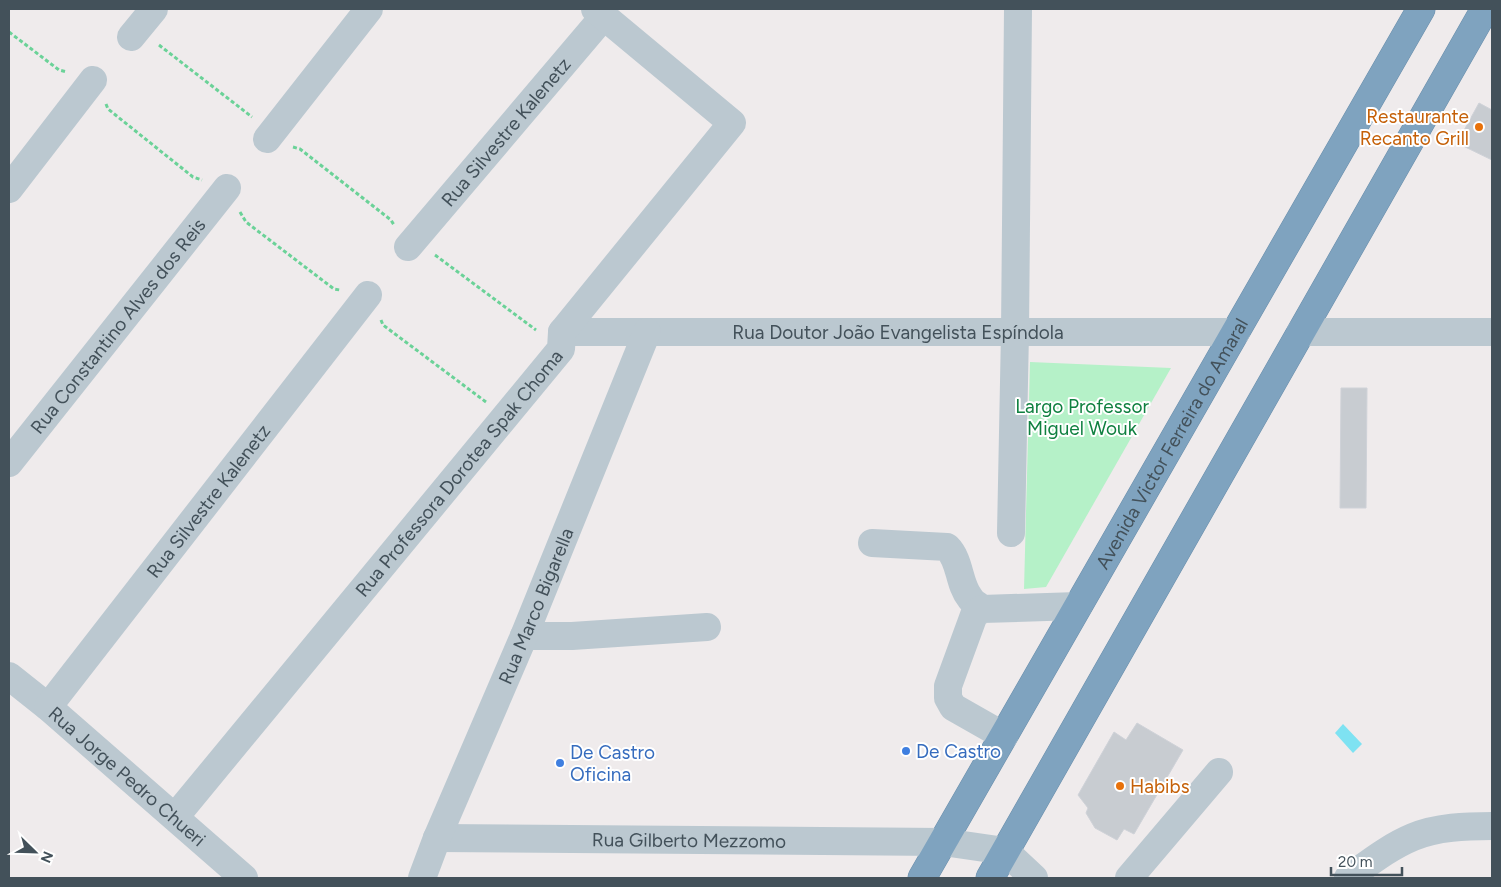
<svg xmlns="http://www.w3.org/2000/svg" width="1501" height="887" font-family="Figtree,sans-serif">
	<rect width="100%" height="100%" fill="#efebec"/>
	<polygon fill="#b5f1c8" points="1030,362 1171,368 1046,587 1024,589"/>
	<polygon fill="#7ee2f2" points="1343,724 1362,744 1353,753 1335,733"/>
	<g fill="#c8ccd1" stroke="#cfd2d8">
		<polygon points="1479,103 1492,110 1492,160 1457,143"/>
		<polygon points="1341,388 1367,388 1366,508 1340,508"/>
		<polygon points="1137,723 1183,750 1134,834 1124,829 1117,840 1095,828 1086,813 1088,808 1078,795 1114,732 1126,740"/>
	</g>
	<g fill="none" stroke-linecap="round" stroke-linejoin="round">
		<defs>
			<g id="highway">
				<path id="s9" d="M 922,878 L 1421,9"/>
				<polyline points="990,878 1485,9"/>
			</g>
		</defs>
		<use href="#highway" stroke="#6a8eab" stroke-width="29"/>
		<g stroke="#6bd298" stroke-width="3" stroke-dasharray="4 2.5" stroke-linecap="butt">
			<polyline points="9,32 59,70 67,72"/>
			<polyline points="159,45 252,117"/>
			<polyline points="106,104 108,109 193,177 202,180"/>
			<polyline points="293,147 300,149 391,220 394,225"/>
			<polyline points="240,212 246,222 334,289 340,290"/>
			<polyline points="435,255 536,330"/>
			<polyline points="381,320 383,325 486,402"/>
		</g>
		<g stroke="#bbc8d0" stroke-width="28">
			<polyline points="131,37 154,9"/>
			<polyline points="267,139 369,9"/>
			<polyline points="9,189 93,80"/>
			<path id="s1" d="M 408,247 L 604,16"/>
			<path id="s2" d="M 562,332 L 1236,332"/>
			<polyline points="1301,332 1492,332"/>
			<path id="s3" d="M 9,463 L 227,188"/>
			<polyline points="1011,533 1015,332 1018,9"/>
			<path d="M 872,543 L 947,547 C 961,561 958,583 970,598 C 972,602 978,605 982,609"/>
			<polyline points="524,636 572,636 707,627"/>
			<path id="s4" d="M 9,676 L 48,707 L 244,878"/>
			<path id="s5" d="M 48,707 L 368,295"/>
			<polyline points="1004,736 953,707 948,698 948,686 974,615 982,609 1078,606"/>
			<path id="s6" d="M 175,817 L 561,349 L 562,332 L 732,123 L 595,9"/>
			<path id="s7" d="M 437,838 L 943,842 L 1005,851 L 1034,878"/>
			<path id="s8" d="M 422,878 L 437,838 L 524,636 L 647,332"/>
			<polyline points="1129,878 1219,772"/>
			<path d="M 1348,878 C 1369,863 1389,847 1413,837 C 1437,827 1466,826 1492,826"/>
		</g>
		<use href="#highway" stroke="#7fa3bf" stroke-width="28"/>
	</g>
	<g fill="#e8710a" stroke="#fff" stroke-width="2">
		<circle cx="1479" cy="127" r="5"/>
		<circle cx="1120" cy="786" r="5"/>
	</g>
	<g fill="#3f7fe0" stroke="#fff" stroke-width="2">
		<circle cx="906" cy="751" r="5"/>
		<circle cx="560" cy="763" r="5"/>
	</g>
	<g text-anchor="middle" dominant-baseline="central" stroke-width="4" stroke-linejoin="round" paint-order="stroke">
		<g font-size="19" fill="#c56008" stroke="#fff" text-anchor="end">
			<text x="1469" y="116">Restaurante<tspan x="1469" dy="22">Recanto Grill</tspan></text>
			<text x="1130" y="786" text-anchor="start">Habibs</text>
		</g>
		<g font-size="19" fill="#43515a" stroke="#fff">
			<text stroke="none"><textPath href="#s1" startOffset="151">Rua Silvestre Kalenetz</textPath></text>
			<text stroke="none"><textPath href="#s3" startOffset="175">Rua Constantino Alves dos Reis</textPath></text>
			<text stroke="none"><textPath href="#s2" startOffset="336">Rua Doutor João Evangelista Espíndola</textPath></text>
			<text stroke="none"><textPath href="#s9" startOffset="501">Avenida Victor Ferreira do Amaral</textPath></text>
			<text stroke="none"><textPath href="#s6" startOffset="446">Rua Professora Dorotea Spak Choma</textPath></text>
			<text stroke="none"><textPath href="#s5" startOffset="261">Rua Silvestre Kalenetz</textPath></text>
			<text stroke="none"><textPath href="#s8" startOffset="295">Rua Marco Bigarella</textPath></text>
			<text stroke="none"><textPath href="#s4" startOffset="155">Rua Jorge Pedro Chueri</textPath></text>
			<text stroke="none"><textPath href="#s7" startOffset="252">Rua Gilberto Mezzomo</textPath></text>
		</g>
		<g font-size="19" fill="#0f8040" stroke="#fff">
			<text x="1082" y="406">Largo Professor<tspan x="1082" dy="22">Miguel Wouk</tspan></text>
		</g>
		<g font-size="19" fill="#366cbe" stroke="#fff" text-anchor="start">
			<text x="916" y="751">De Castro</text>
			<text x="570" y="752">De Castro<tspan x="570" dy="22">Oficina</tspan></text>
		</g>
	</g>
	<rect width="1501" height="887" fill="none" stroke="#43515a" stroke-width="20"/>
	<g transform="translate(35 852) rotate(113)" stroke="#ffffff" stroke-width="4" paint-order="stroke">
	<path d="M0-4L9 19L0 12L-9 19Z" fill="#43515a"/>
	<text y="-8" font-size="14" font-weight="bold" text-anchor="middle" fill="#43515a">N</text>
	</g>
	<path d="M1331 867v8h71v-8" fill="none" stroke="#43515a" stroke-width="2.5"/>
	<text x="1338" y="867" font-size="15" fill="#43515a" stroke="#ffffff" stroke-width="4" paint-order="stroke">20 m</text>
</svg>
